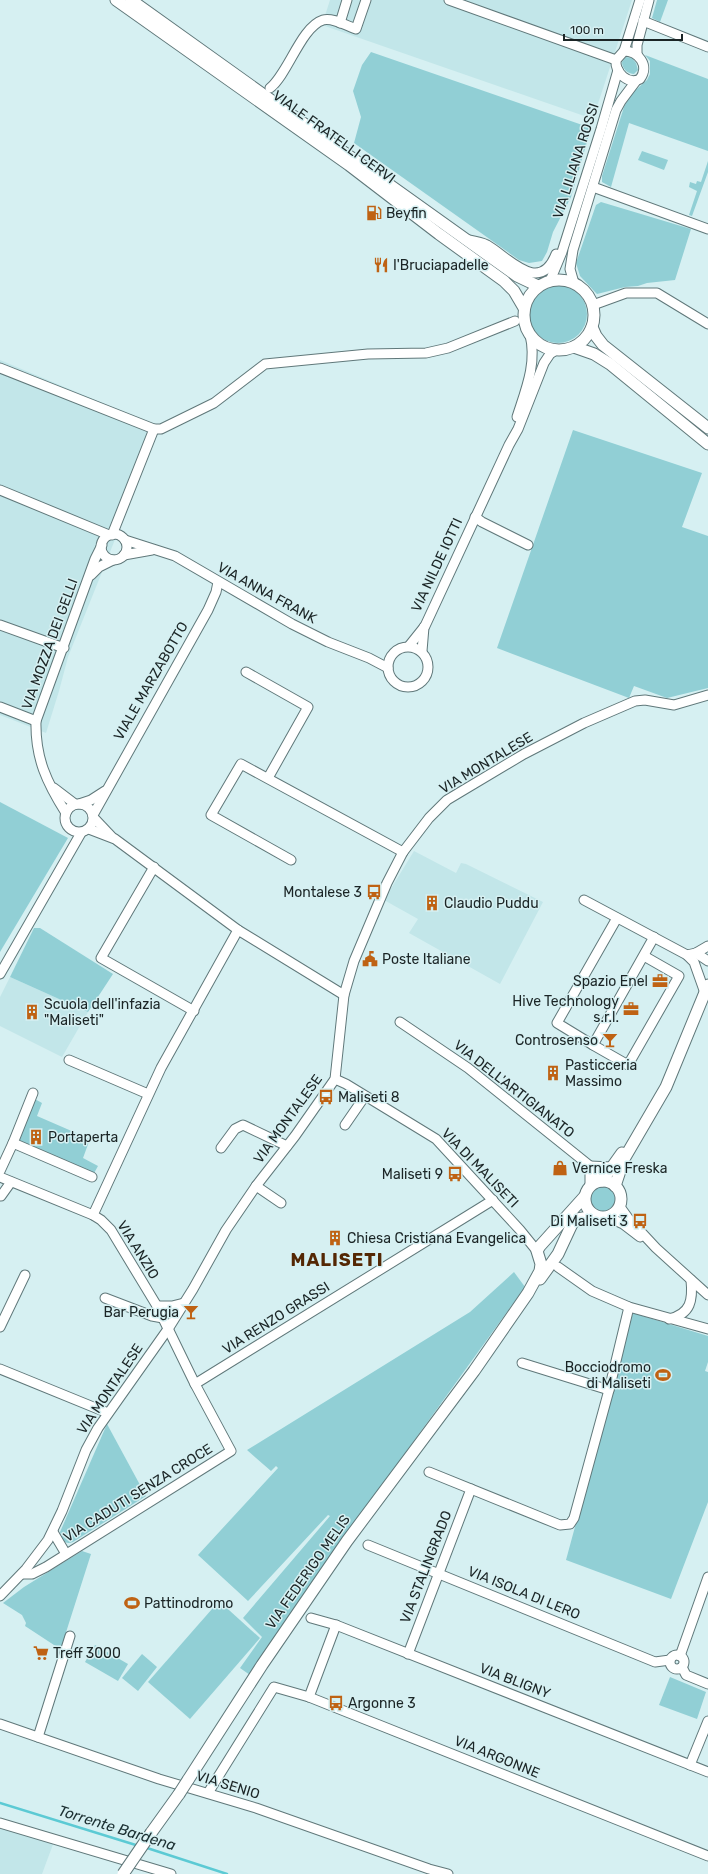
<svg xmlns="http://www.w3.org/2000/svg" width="708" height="1874" font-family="Rubik,sans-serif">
	<rect width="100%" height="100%" fill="#d6f0f2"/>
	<g fill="#c2e6e9">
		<polygon points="330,0 632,0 593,119 322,25"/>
		<polygon points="0,360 160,427 68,657 59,691 46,733 0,715"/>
		<polygon points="414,851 456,873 461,863 466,864 543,902 500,984 409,933 418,919 384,900"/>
		<polygon points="10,977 88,1012 62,1057 0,1026 0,997"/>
		<polygon points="0,1823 55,1839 42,1874 0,1874"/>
	</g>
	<g fill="#91cfd5">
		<polygon points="657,0 668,0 660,22 652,18"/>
		<polygon points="371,52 591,128 571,197 553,232 547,252 542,261 529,263 519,260 354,143 361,117 353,91 362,65"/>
		<polygon points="645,55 708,79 708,151 629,123 611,187 602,182 602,176 624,107 631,94 647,80 650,74 650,61"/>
		<path d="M 626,57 L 632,58 L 636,63 L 638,70 L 634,74 C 628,74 622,69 622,62 Z"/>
		<polygon points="642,151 668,160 664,170 638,160"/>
		<polygon points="708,161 708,172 692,216 689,215 697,191 689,187 690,182 696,184 697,181 701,182"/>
		<polygon points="601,202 691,229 675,280 647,283 638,286 625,287 597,294 595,292 580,276 576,263 596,205"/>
		<circle cx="558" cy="314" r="29"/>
		<polygon points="573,430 702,473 682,527 708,536 708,688 667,698 634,686 629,698 497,648"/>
		<polygon points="0,802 68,838 0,952"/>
		<polygon points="34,928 40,928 113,974 88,1012 10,977"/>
		<polygon points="33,1098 42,1103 37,1116 90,1139 83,1158 98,1166 93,1175 17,1141"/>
		<circle cx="602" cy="1199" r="13"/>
		<polygon points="514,1272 525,1287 351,1528 250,1675 240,1668 262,1637 243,1618 330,1516 328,1515 248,1601 198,1555 278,1468 276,1466 271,1471 247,1450 470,1312"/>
		<polygon points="633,1313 708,1336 708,1362 705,1371 708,1372 708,1502 671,1599 566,1560"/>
		<path d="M 107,1424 L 146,1496 L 73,1542 C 68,1544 66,1543 62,1540 L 60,1532 Z"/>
		<polygon points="82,1551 91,1554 61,1648 54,1645 25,1626 26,1623 22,1615 3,1603 24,1587"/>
		<polygon points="219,1601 260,1638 190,1719 148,1682"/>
		<polygon points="95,1645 128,1664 118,1681 85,1662"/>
		<polygon points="142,1654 157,1667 138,1691 122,1678"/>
		<polygon points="670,1677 706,1692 697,1719 659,1705"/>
	</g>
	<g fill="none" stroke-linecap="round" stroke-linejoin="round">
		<g stroke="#5ccad4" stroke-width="2.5">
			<polyline points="0,1803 139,1846"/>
			<polyline points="144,1847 227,1874"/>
		</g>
		<defs>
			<g id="minor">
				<polyline points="449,0 616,60"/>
				<polyline points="643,21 708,47"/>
				<polyline points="340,23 347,0"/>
				<path d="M 624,51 C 638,51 650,65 640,79 C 628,85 615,73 616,60 Z"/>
				<polyline points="624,51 640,0"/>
				<polyline points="637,55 637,45 649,0"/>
				<path d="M 270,88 C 288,74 301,27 323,20 C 332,17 347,26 356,29 L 366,0"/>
				<polyline points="593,187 708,229"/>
				<path d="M 469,240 C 475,241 481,242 487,245 C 508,257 540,296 556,254"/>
				<polyline points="550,281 562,252 601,129 618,70"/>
				<polyline points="574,283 570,269 573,250 616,110 621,101 636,81"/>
				<polyline points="593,305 626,293 657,293 708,324"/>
				<polyline points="0,368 154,429 161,429 214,403 265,364 368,354 426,353 448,348 515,321"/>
				<path d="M 517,417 C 526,389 537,363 530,335"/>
				<polyline points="0,490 109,535"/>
				<polyline points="475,517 482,522 528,545"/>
				<circle cx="114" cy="547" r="13"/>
				<polyline points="112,535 154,429"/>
				<polyline points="125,540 175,556 292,624 328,642 369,658 388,668"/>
				<polyline points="124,555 152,550"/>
				<polyline points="91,575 99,567 113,560"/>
				<polyline points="0,625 64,648"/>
				<polyline points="409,646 425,626 509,445 518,429 544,363 550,354 556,350"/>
				<circle cx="408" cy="667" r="20"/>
				<polyline points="422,651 424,627"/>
				<polyline points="246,672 308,707 268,778"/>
				<polyline points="0,707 36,721"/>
				<polyline points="54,788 75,804"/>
				<circle cx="79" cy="818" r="14"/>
				<polyline points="79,804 91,800 105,791"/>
				<path d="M 66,813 C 47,783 35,758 36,721 L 95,559 L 102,545"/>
				<polyline points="93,815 208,610 216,592 218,582"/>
				<polyline points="94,818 112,837"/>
				<polyline points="89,829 115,839 238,930 344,995"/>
				<polyline points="291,860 211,815 241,764 403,852"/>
				<polyline points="154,867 101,958 194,1011"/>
				<polyline points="584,900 687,955 694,962 705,993"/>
				<polyline points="617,918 557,1023 593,1045 654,937"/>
				<polyline points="696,953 708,946"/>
				<polyline points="687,955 696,953 708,961"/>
				<polyline points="0,974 81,833"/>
				<polyline points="400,1022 468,1068 590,1166 599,1182"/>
				<polyline points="593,1045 628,1065 679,976 644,956"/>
				<polyline points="69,1060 148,1094"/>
				<polyline points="335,1079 346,1084 436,1139 520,1230 537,1251"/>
				<polyline points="345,1125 365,1096"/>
				<polyline points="13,1143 33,1093"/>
				<polyline points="221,1148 235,1129 243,1125 287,1146"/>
				<polyline points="590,1166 612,1167"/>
				<polyline points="0,1171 13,1143 92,1177"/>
				<polyline points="0,1177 93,1215 101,1220 111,1230 157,1306 195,1384 231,1451 46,1567 32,1574 22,1574"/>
				<polyline points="256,1186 281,1203"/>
				<polyline points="590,1187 590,1167"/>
				<polyline points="0,1195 1,1196 11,1182"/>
				<polyline points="620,1207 628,1218 656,1248 708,1295"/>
				<polyline points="93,1215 161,1068 238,930"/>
				<polyline points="608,1217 623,1224 640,1237"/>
				<polyline points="558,1267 592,1291 629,1307 708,1329"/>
				<polyline points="105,1298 152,1316 163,1318"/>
				<polyline points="157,1306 172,1306 184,1303"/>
				<path d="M 669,1319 C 691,1314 693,1300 691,1280"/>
				<polyline points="0,1327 25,1275"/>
				<polyline points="522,1363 609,1390"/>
				<polyline points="0,1369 108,1413"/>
				<polyline points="195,1384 493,1200"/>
				<polyline points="429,1472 560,1525 570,1524 574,1518 609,1390 629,1307"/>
				<polyline points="53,1532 66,1554"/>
				<polyline points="368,1545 655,1662 670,1660"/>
				<polyline points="0,1596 26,1569 48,1540 62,1511 86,1450 98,1428 168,1329 193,1289 226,1230 256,1186 295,1136 335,1079 344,995 354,961 387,883 403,852 429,818 447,800 462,791 524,754 584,723 635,701 645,700 674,705 708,695"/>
				<polyline points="311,1618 336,1625 708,1772"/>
				<polyline points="408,1654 471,1489"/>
				<circle cx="677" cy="1662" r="7"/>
				<polyline points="680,1656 708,1577"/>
				<polyline points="682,1667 686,1675 708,1684"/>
				<polyline points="309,1697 336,1625"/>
				<polyline points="0,1724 159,1779 256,1808 429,1869 448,1874"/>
				<polyline points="38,1737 70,1636"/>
				<polyline points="690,1765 708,1721"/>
				<polyline points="208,1793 274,1687 309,1697 708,1856"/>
				<polyline points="0,1823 171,1874"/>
			</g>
			<g id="major">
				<polyline points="116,0 349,165 439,234 504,281 514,291 524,308"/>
				<polyline points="131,0 517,276 538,286"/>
				<circle cx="559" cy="315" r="35"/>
				<polyline points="592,327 596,336 603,345 708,428"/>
				<polyline points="574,347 594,354 610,364 708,444"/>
				<circle cx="603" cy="1199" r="18"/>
				<polyline points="602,1181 622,1153"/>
				<polyline points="615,1186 624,1159 666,1087 708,985"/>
				<polyline points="540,1279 558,1254 572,1224 577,1219 595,1216"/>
				<polyline points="188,1780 262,1665 347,1541 474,1371 528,1293 540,1271 541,1264 537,1251 540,1246 585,1196"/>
				<polyline points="151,1833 179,1794"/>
			</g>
		</defs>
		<use href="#minor" stroke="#60787a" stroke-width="11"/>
		<use href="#major" stroke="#60787a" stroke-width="13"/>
		<use href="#minor" stroke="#fff" stroke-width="9"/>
		<use href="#major" stroke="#fff" stroke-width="11"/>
		<defs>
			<g id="major-bridge">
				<polyline points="179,1794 188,1780"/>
				<polyline points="123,1874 151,1833"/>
			</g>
		</defs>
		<use href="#major-bridge" stroke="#60787a" stroke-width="13" stroke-linecap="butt"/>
		<use href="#major-bridge" stroke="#fff" stroke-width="11"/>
	</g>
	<defs>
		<symbol id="fuel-bare" viewBox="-9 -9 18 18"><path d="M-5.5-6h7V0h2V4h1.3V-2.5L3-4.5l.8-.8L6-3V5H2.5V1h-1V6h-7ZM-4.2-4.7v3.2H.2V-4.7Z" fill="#bf6213" stroke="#d6f0f2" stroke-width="2.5" paint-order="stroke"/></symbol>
		<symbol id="restaurant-bare" viewBox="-9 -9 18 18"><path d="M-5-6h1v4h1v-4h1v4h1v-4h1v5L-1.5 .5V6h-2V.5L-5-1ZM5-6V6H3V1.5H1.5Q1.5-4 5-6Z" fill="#bf6213" stroke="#d6f0f2" stroke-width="2.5" paint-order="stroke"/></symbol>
		<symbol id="bus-bare" viewBox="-9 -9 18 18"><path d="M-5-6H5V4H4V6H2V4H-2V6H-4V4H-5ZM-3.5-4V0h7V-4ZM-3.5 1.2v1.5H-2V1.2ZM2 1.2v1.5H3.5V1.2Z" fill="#bf6213" stroke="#d6f0f2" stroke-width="2.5" paint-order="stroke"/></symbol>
		<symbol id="building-bare" viewBox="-9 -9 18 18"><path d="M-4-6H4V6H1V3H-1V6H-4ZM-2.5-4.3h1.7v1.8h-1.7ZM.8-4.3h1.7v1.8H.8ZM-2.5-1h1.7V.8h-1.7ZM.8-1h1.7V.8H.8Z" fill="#bf6213" stroke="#d6f0f2" stroke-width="2.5" paint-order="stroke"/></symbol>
		<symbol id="civic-bare" viewBox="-9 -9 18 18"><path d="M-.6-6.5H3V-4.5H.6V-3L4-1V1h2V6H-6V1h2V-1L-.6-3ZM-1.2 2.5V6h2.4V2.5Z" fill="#bf6213" stroke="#d6f0f2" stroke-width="2.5" paint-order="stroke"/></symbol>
		<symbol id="office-bare" viewBox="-9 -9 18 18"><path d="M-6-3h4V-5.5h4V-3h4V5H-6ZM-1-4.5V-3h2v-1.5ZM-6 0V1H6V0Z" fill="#bf6213" stroke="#d6f0f2" stroke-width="2.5" paint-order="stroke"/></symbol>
		<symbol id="bar-bare" viewBox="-9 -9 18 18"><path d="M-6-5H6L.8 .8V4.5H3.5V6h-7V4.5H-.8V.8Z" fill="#bf6213" stroke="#d6f0f2" stroke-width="2.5" paint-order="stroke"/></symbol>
		<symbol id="shop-bare" viewBox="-9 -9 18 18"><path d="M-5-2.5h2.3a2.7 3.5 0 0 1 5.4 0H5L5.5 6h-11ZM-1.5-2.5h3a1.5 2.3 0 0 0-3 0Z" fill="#bf6213" stroke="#d6f0f2" stroke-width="2.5" paint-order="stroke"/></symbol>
		<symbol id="stadium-bare" viewBox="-9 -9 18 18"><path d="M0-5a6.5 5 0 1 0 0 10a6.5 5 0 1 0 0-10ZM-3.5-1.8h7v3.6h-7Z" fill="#bf6213" stroke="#d6f0f2" stroke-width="2.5" paint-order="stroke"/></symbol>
		<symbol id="supermarket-bare" viewBox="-9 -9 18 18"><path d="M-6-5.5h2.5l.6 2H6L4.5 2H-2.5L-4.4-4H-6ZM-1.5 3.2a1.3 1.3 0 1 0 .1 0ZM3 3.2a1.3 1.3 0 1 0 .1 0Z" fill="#bf6213" stroke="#d6f0f2" stroke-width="2.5" paint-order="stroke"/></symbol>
	</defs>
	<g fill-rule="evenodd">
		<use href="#fuel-bare" x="363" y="202" width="22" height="22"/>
		<use href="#restaurant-bare" x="370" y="254" width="22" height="22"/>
		<use href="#bus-bare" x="363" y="881" width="22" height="22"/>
		<use href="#building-bare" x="421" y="892" width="22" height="22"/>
		<use href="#civic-bare" x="359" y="948" width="22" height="22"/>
		<use href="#office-bare" x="649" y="970" width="22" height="22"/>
		<use href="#office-bare" x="620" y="998" width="22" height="22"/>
		<use href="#building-bare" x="21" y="1001" width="22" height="22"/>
		<use href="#bar-bare" x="599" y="1029" width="22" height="22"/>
		<use href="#building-bare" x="542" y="1062" width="22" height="22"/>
		<use href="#bus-bare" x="315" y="1086" width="22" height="22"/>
		<use href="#building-bare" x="25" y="1126" width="22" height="22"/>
		<use href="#shop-bare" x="549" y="1157" width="22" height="22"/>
		<use href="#bus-bare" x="444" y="1163" width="22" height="22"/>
		<use href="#bus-bare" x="629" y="1210" width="22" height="22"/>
		<use href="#building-bare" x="324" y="1227" width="22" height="22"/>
		<use href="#bar-bare" x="180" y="1301" width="22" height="22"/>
		<use href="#stadium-bare" x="652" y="1364" width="22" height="22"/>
		<use href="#stadium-bare" x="121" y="1592" width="22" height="22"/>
		<use href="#supermarket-bare" x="30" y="1642" width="22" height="22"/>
		<use href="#bus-bare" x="325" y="1692" width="22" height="22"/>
	</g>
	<g text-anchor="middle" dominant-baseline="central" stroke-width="3" stroke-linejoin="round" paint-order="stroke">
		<g font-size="14" fill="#1b2526" stroke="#d6f0f2">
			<text transform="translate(334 137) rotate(36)">VIALE FRATELLI CERVI</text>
			<text transform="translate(576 161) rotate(-72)">VIA LILIANA ROSSI</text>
			<text transform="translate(437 565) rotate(-65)">VIA NILDE IOTTI</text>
			<text transform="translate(267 593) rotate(29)">VIA ANNA FRANK</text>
			<text transform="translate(50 644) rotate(-70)">VIA MOZZA DEI GELLI</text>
			<text transform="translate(151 681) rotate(-60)">VIALE MARZABOTTO</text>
			<text transform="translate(486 763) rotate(-31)">VIA MONTALESE</text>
			<text transform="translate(514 1089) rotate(38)">VIA DELL'ARTIGIANATO</text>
			<text transform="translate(288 1119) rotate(-54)">VIA MONTALESE</text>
			<text transform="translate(480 1168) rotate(46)">VIA DI MALISETI</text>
			<text transform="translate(138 1250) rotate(58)">VIA ANZIO</text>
			<text transform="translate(276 1318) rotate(-32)">VIA RENZO GRASSI</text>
			<text transform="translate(110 1389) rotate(-56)">VIA MONTALESE</text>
			<text transform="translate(138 1493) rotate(-32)">VIA CADUTI SENZA CROCE</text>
			<text transform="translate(426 1567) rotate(-69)">VIA STALINGRADO</text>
			<text transform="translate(308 1572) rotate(-55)">VIA FEDERIGO MELIS</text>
			<text transform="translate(524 1593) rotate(22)">VIA ISOLA DI LERO</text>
			<text transform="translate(515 1681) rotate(21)">VIA BLIGNY</text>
			<text transform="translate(497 1757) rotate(22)">VIA ARGONNE</text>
			<text transform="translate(228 1785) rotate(17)">VIA SENIO</text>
		</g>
		<g font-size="14" fill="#1b2526" stroke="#d6f0f2" text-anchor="start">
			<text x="386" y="213">Beyfin</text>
			<text x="393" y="265">I'Bruciapadelle</text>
			<text x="362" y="892" text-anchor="end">Montalese 3</text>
			<text x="444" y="903">Claudio Puddu</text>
			<text x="382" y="959">Poste Italiane</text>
			<text x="648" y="981" text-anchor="end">Spazio Enel</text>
			<text x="619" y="1001" text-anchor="end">Hive Technology<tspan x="619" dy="16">s.r.l.</tspan></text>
			<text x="44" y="1004">Scuola dell'infazia<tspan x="44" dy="16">"Maliseti"</tspan></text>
			<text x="598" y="1040" text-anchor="end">Controsenso</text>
			<text x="565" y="1065">Pasticceria<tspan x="565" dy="16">Massimo</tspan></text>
			<text x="338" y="1097">Maliseti 8</text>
			<text x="48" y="1137">Portaperta</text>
			<text x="572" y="1168">Vernice Freska</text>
			<text x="443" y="1174" text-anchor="end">Maliseti 9</text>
			<text x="628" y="1221" text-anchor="end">Di Maliseti 3</text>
			<text x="347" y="1238">Chiesa Cristiana Evangelica</text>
			<text x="179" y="1312" text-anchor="end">Bar Perugia</text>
			<text x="651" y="1367" text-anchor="end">Bocciodromo<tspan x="651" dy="16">di Maliseti</tspan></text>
			<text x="144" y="1603">Pattinodromo</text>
			<text x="53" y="1653">Treff 3000</text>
			<text x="348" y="1703">Argonne 3</text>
		</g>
		<g font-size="15" font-style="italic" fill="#1c3032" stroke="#d6f0f2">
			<text transform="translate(117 1828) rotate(17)">Torrente Bardena</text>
		</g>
		<g font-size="18" font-weight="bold" letter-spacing="1" fill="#542704" stroke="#d6f0f2">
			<text x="337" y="1260">MALISETI</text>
		</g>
	</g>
	<path d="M564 34v6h118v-6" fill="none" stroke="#1b2526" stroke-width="2"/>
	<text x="570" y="34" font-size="12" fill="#1b2526" stroke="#d6f0f2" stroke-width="3" paint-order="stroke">100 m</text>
</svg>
